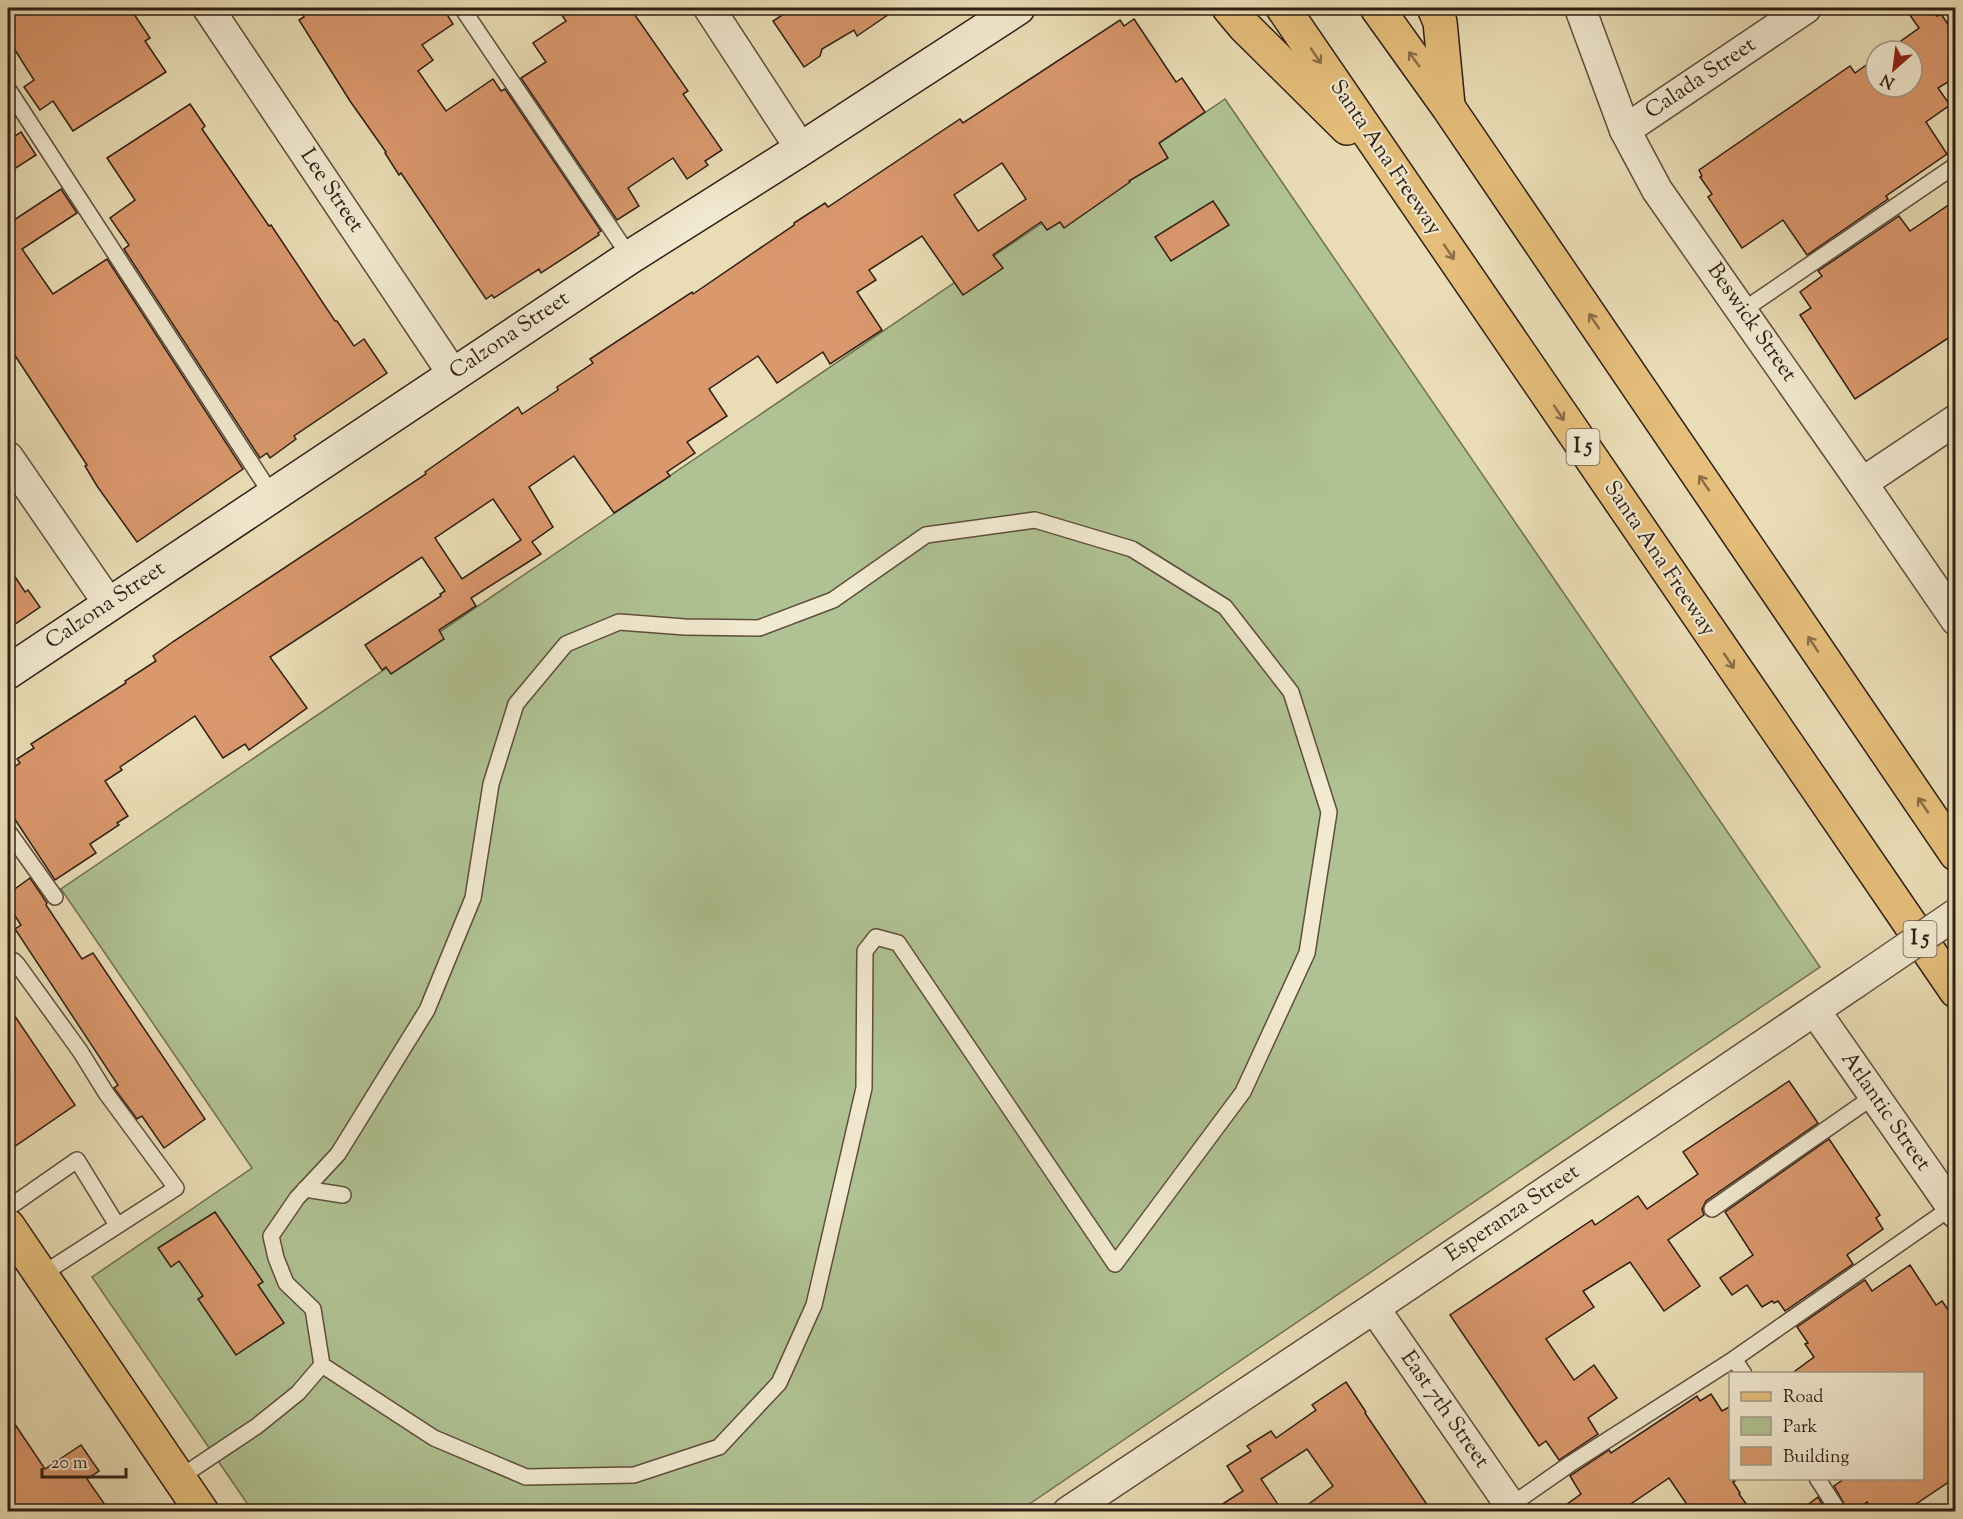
<svg xmlns="http://www.w3.org/2000/svg" width="1963" height="1519" font-family="'Sorts Mill Goudy',serif">
	<rect width="100%" height="100%" fill="#eaddb6"/>
	<filter id="stains"><feTurbulence type="fractalNoise" baseFrequency=".00333" numOctaves="4"/><feColorMatrix values="0 0 0 0 .2 0 0 0 0 .09 0 0 0 0 .02 0 0 0 .5 -.17"/></filter>
	<radialGradient id="worn" r=".72"><stop offset=".6" stop-color="#630" stop-opacity="0"/><stop offset="1" stop-color="#630" stop-opacity=".3"/></radialGradient>
	<polygon fill="#b0c293" stroke="#707054" stroke-width="1.5" points="1225,99 1820,967 1019,1511 253,1512 92,1277 252,1168 61,889"/>
	<g fill="#da986d" stroke="#2f1f15" stroke-width="1.5" fill-rule="evenodd">
		<polygon points="8,8 130,8 150,38 145,41 166,72 73,131 53,101 40,110 24,87 34,80 8,39"/>
		<polygon points="314,8 443,8 453,24 422,45 433,60 418,71 446,111 493,79 501,91 505,89 601,231 598,233 599,235 541,273 539,269 494,298 492,295 486,299 401,173 399,175 385,153 386,152 350,101 299,20 304,17 303,14"/>
		<polygon points="557,8 630,8 688,91 683,94 722,150 705,161 708,165 687,179 673,158 628,188 639,206 617,220 521,78 546,62 533,43 566,21"/>
		<polygon points="793,8 898,8 857,36 854,30 822,49 820,56 804,67 773,21"/>
		<polygon points="1905,8 1930,8 1937,16 1941,14 1956,36 1956,77 1938,88 1950,105 1926,122 1947,154 1886,196 1888,199 1807,255 1783,220 1742,248 1708,197 1712,194 1700,177 1702,176 1699,170 1850,66 1855,73 1876,58 1876,87 1912,87 1912,51 1887,51 1919,28"/>
		<path d="M 1134,19 L 1176,82 L 1182,78 L 1205,112 L 1159,143 L 1168,158 L 1129,181 L 1130,182 L 1064,228 L 1060,222 L 1047,230 L 1041,222 L 993,255 L 1003,268 L 963,295 L 922,236 L 869,270 L 876,280 L 857,292 L 882,330 L 830,364 L 823,352 L 777,383 L 758,356 L 709,389 L 727,416 L 687,442 L 695,453 L 667,472 L 670,476 L 614,513 L 574,456 L 529,487 L 553,527 L 532,542 L 541,554 L 471,598 L 476,606 L 439,630 L 444,639 L 391,674 L 386,667 L 382,670 L 365,645 L 441,596 L 440,594 L 445,591 L 422,557 L 270,657 L 307,708 L 249,750 L 245,744 L 223,758 L 195,716 L 120,767 L 122,770 L 105,781 L 128,816 L 117,823 L 119,825 L 90,844 L 96,853 L 55,880 L 8,809 L 8,771 L 20,763 L 17,759 L 34,748 L 31,744 L 126,683 L 125,681 L 156,661 L 153,656 L 174,641 L 426,474 L 425,472 L 518,407 L 522,414 L 558,390 L 557,387 L 593,363 L 590,359 L 692,292 L 693,294 L 794,225 L 794,223 L 825,203 L 828,207 L 960,119 L 963,123 L 1120,20 L 1124,26 ZM 1002,163 L 1026,199 L 978,231 L 954,195 ZM 493,499 L 521,540 L 462,579 L 435,538 Z"/>
		<polygon points="190,104 205,126 202,129 269,226 271,225 335,321 337,321 354,346 364,339 387,373 294,436 296,439 270,458 267,453 260,458 124,249 129,245 110,218 135,200 107,158"/>
		<polygon points="21,132 36,155 8,173 8,141"/>
		<polygon points="61,189 77,213 22,249 53,294 107,259 243,469 137,542 97,486 85,466 87,465 8,345 8,224"/>
		<polygon points="1956,200 1956,333 1855,399 1800,315 1811,308 1800,292 1822,276 1818,271 1899,216 1910,231"/>
		<polygon points="1213,201 1229,225 1171,261 1155,237"/>
		<polygon points="8,566 25,592 28,590 40,607 8,629"/>
		<polygon points="30,878 47,903 46,905 82,959 93,953 205,1119 164,1148 142,1116 137,1119 114,1088 118,1085 15,929 21,925 8,905 8,894"/>
		<polygon points="8,1006 75,1105 8,1151"/>
		<polygon points="1789,1081 1818,1123 1706,1201 1702,1209 1704,1215 1668,1240 1700,1286 1664,1311 1630,1262 1585,1290 1583,1291 1594,1307 1546,1339 1574,1380 1594,1365 1617,1398 1588,1418 1598,1434 1559,1460 1546,1441 1539,1446 1450,1315 1592,1220 1595,1225 1638,1196 1647,1209 1698,1174 1683,1152"/>
		<polygon points="1829,1139 1880,1215 1876,1218 1883,1229 1847,1255 1853,1264 1785,1311 1778,1301 1774,1303 1772,1301 1762,1307 1747,1285 1732,1295 1720,1278 1753,1255 1725,1212"/>
		<polygon points="215,1212 263,1282 258,1285 284,1323 236,1355 198,1299 203,1296 179,1261 171,1267 158,1248"/>
		<polygon points="1910,1265 1936,1305 1942,1301 1956,1321 1956,1477 1904,1512 1874,1512 1867,1502 1854,1512 1849,1512 1834,1486 1844,1479 1923,1479 1923,1374 1791,1374 1814,1357 1805,1344 1808,1343 1797,1327 1865,1280 1872,1291"/>
		<polygon points="1346,1382 1366,1412 1365,1413 1432,1512 1298,1512 1333,1486 1307,1449 1261,1479 1283,1512 1210,1512 1243,1491 1227,1466 1251,1451 1247,1446 1271,1431 1276,1438 1316,1410 1312,1405"/>
		<polygon points="1711,1394 1722,1411 1731,1406 1731,1479 1735,1481 1733,1482 1740,1493 1739,1494 1752,1512 1692,1512 1669,1478 1619,1512 1556,1512 1581,1494 1570,1476 1609,1450 1611,1453 1697,1396 1700,1401"/>
		<polygon points="8,1414 45,1469 81,1445 99,1471 87,1479 110,1512 8,1512"/>
		<polygon points="1818,1497 1827,1512 1798,1512"/>
	</g>
	<g fill="none" stroke-linecap="round" stroke-linejoin="round">
		<defs>
			<g id="lane">
				<polyline points="462,8 630,257"/>
				<polyline points="8,89 272,495"/>
				<polyline points="1742,311 1956,165"/>
				<polyline points="8,831 55,897"/>
				<polyline points="8,960 14,961 17,964 80,1051 106,1093 176,1188 41,1275"/>
				<polyline points="305,1189 343,1195"/>
				<polyline points="8,1208 77,1160 117,1225"/>
				<polyline points="1712,1209 1874,1096"/>
				<polyline points="1734,1359 1744,1374"/>
				<polyline points="179,1478 257,1426 298,1393 322,1365 313,1309 286,1283 276,1258 271,1236 297,1198 338,1154 427,1010 473,898 491,784 516,704 566,644 619,622 685,627 759,628 833,600 926,535 1035,520 1132,549 1225,607 1291,692 1329,812 1307,953 1243,1092 1115,1264 898,943 876,937 865,951 864,1088 814,1305 779,1383 719,1447 634,1475 526,1477 434,1438 322,1365"/>
				<polyline points="1817,1478 1839,1512"/>
				<polyline points="1507,1508 1570,1464 1734,1359 1952,1207"/>
			</g>
			<g id="street">
				<polyline points="208,8 453,374"/>
				<polyline points="709,8 801,149"/>
				<polyline points="1580,8 1625,130 1657,190 1862,483 1956,620"/>
				<polyline points="1625,130 1806,8"/>
				<polyline points="8,457 109,604"/>
				<polyline points="1862,483 1956,420"/>
				<polyline points="1815,1011 1956,1213"/>
				<polyline points="1374,1308 1515,1512"/>
				<polyline points="1068,1512 1374,1308 1855,983"/>
			</g>
			<polyline id="secondary" points="8,672 630,257 801,149 1018,8"/>
			<polyline id="primary" points="8,1226 202,1512"/>
			<g id="highway">
				<polyline points="1229,8 1244,26 1347,128"/>
				<polyline points="1283,8 1956,991"/>
				<polyline points="1377,8 1448,107 1956,854"/>
				<polyline points="1434,8 1440,22 1448,105"/>
			</g>
		</defs>
		<use href="#lane" stroke="#5e4e3d" stroke-width="18"/>
		<use href="#street" stroke="#5e4e3d" stroke-width="33"/>
		<use href="#secondary" stroke="#2f1f15" stroke-width="36"/>
		<use href="#primary" stroke="#2f1f15" stroke-width="36"/>
		<use href="#highway" stroke="#2f1f15" stroke-width="36"/>
		<use href="#lane" stroke="#f1e9d0" stroke-width="15"/>
		<use href="#street" stroke="#f1e9d0" stroke-width="30"/>
		<use href="#secondary" stroke="#f1e9d0" stroke-width="33"/>
		<use href="#primary" stroke="#e5be7b" stroke-width="33"/>
		<use href="#highway" stroke="#e5be7b" stroke-width="33"/>
		<defs>
			<polyline id="street-bridge" points="1855,983 1956,914"/>
		</defs>
		<use href="#street-bridge" stroke="#5e4e3d" stroke-width="33" stroke-linecap="butt"/>
		<use href="#street-bridge" stroke="#f1e9d0" stroke-width="30"/>
	</g>
	<defs><path id="oneway-shaft" d="M-6 0H5M1.5-3L5.5 0L1.5 3" fill="none" stroke-width="1.6" stroke-linecap="round" stroke-linejoin="round" transform="scale(1.5)"/></defs>
	<g stroke="#8a6e48">
		<use href="#oneway-shaft" transform="translate(1316 56) rotate(56)"/>
		<use href="#oneway-shaft" transform="translate(1414 59) rotate(-126)"/>
		<use href="#oneway-shaft" transform="translate(1449 252) rotate(56)"/>
		<use href="#oneway-shaft" transform="translate(1594 321) rotate(-124)"/>
		<use href="#oneway-shaft" transform="translate(1559 413) rotate(56)"/>
		<use href="#oneway-shaft" transform="translate(1704 483) rotate(-124)"/>
		<use href="#oneway-shaft" transform="translate(1813 644) rotate(-124)"/>
		<use href="#oneway-shaft" transform="translate(1729 661) rotate(56)"/>
		<use href="#oneway-shaft" transform="translate(1923 805) rotate(-124)"/>
	</g>
	<g text-anchor="middle" dominant-baseline="central" stroke-width="4.5" stroke-linejoin="round" paint-order="stroke">
		<g fill="#f1e9d0" stroke="#695c4d" stroke-width="1.5">
			<rect x="1566.5" y="429" width="33" height="36" rx="4.5"/>
			<rect x="1903.5" y="921" width="33" height="36" rx="4.5"/>
		</g>
		<g font-size="21" font-weight="bold" fill="#2f1f15">
			<text x="1583" y="447">I 5</text>
			<text x="1920" y="939">I 5</text>
		</g>
		<g font-size="22" fill="#2f1f15" stroke="#f1e9d0">
			<text transform="translate(1701 79) rotate(-34)">Calada Street</text>
			<text transform="translate(1385 158) rotate(56)">Santa Ana Freeway</text>
			<text transform="translate(331 191) rotate(56)">Lee Street</text>
			<text transform="translate(1751 323) rotate(55)">Beswick Street</text>
			<text transform="translate(510 336) rotate(-34)">Calzona Street</text>
			<text transform="translate(1659 559) rotate(56)">Santa Ana Freeway</text>
			<text transform="translate(106 606) rotate(-34)">Calzona Street</text>
			<text transform="translate(1885 1112) rotate(55)">Atlantic Street</text>
			<text transform="translate(1513 1214) rotate(-34)">Esperanza Street</text>
			<text transform="translate(1444 1410) rotate(55)">East 7th Street</text>
		</g>
	</g>
	<rect width="1963" height="1519" fill="none" stroke="#eaddb6" stroke-width="30"/>
	<rect x="9" y="9" width="1945" height="1501" fill="none" stroke="#2f1f15" stroke-width="3"/>
	<rect x="15" y="15" width="1933" height="1489" fill="none" stroke="#2f1f15" stroke-width="1.5"/>
	<rect x="1729" y="1372" width="195" height="108" fill="#f1e9d0" stroke="#a39885" stroke-width="1.5"/>
	<rect x="1741" y="1392" width="30" height="9" fill="#e5be7b" stroke="#a39885" stroke-width="1.5"/>
	<text x="1783" y="1402" font-size="18" fill="#2f1f15">Road</text>
	<rect x="1741" y="1417" width="30" height="18" fill="#b0c293" stroke="#a39885" stroke-width="1.5"/>
	<text x="1783" y="1432" font-size="18" fill="#2f1f15">Park</text>
	<rect x="1741" y="1447" width="30" height="18" fill="#da986d" stroke="#a39885" stroke-width="1.5"/>
	<text x="1783" y="1462" font-size="18" fill="#2f1f15">Building</text>
	<g transform="translate(1894 69) rotate(208)"><circle r="28" fill="#f1e9d0" stroke="#a39885" stroke-width="1.5"/>
	<path d="M0-4.5L10 22L0 15L-10 22Z" fill="#8f2418"/>
	<text y="-9" font-size="16" font-weight="bold" text-anchor="middle" fill="#2f1f15">N</text>
	</g>
	<path d="M42 1468v9h84v-9" fill="none" stroke="#2f1f15" stroke-width="3"/>
	<text x="51" y="1468" font-size="18" fill="#2f1f15" stroke="#f1e9d0" stroke-width="4.5" paint-order="stroke">20 m</text>
	<rect width="100%" height="100%" filter="url(#stains)"/>
	<rect width="100%" height="100%" fill="url(#worn)"/>
</svg>
